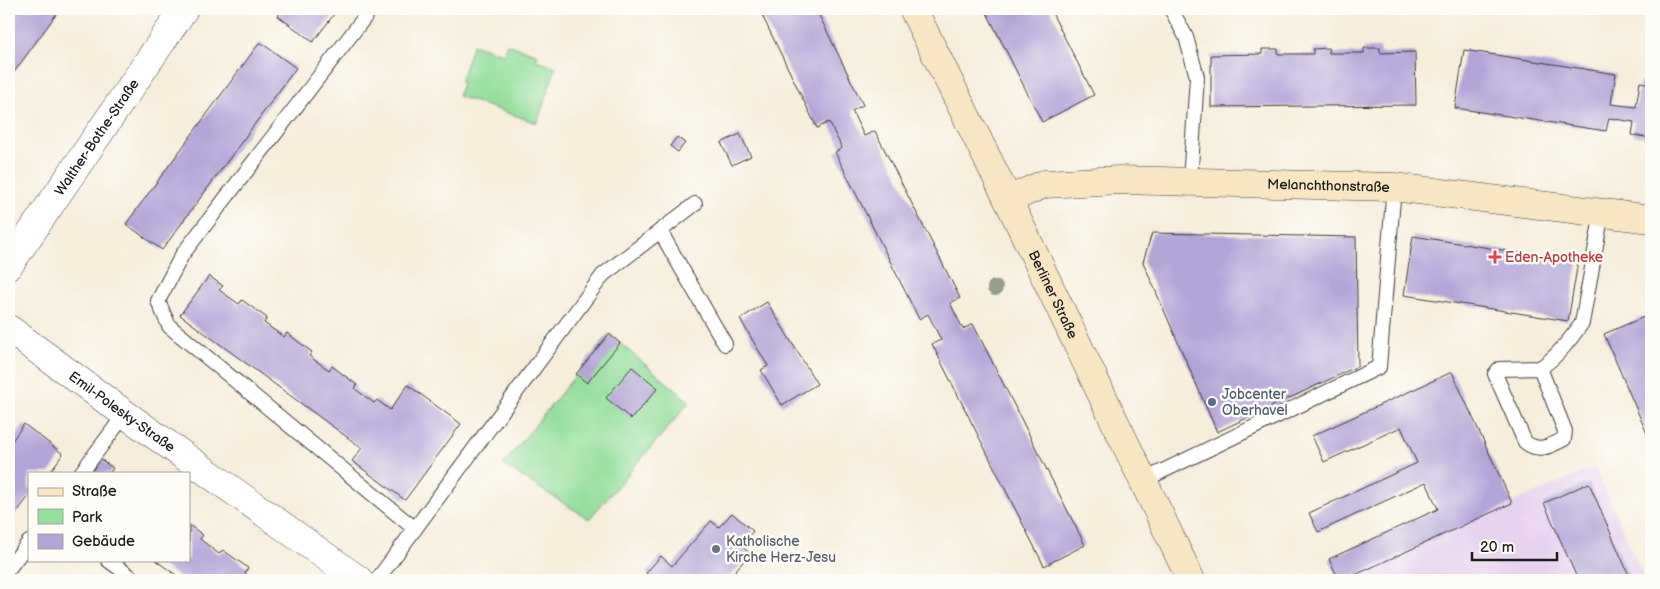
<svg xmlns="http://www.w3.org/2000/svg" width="1660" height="589" font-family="'Balsamiq Sans',sans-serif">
	<rect width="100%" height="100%" fill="#fdfcf7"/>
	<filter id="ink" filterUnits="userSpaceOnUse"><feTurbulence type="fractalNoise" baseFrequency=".02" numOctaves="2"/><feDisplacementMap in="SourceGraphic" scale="10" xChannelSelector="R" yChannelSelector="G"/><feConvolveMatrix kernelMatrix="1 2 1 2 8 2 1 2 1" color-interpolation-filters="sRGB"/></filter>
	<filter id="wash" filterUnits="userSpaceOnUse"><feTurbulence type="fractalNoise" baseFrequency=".0096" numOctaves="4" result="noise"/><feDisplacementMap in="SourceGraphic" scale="20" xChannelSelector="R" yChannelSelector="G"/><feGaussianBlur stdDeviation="1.12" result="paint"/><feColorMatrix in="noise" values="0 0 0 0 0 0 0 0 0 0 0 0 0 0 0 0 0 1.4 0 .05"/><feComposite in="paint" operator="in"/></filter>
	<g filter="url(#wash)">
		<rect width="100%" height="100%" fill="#f6edda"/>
		<polygon fill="#e7d2ef" points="1595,467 1645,580 1341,580 1392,555"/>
		<g fill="#94df9b" stroke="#587e5c">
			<polygon points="473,44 503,54 507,44 538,55 536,60 556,67 537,123 458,96 462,83 460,82"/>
			<polygon points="609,334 690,402 589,519 503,465"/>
		</g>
		<g id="blocks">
			<g fill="#b3a4d8">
				<polygon points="9,9 60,9 9,79"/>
				<polygon points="283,9 338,9 313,42 278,16"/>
				<polygon points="759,9 816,9 863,105 852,111 864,136 875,131 960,298 950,303 963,329 973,324 1085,545 1044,566 932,344 941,340 928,314 919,319 835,152 842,148 829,122 817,128"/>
				<polygon points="985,9 1050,9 1094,95 1042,122"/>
				<polygon points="260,42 296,68 162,250 126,224"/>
				<polygon points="1328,48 1329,53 1364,53 1364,48 1380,48 1380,53 1415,52 1416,105 1211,107 1211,55 1262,54 1262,49 1278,49 1278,54 1313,54 1313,49"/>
				<polygon points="1464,50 1616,74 1611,104 1636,107 1640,82 1651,84 1651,138 1632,135 1634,122 1609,118 1606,131 1455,108"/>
				<polygon points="740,134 751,156 732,165 721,143"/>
				<polygon points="677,137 685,143 678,152 670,146"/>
				<polygon points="1152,233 1356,237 1358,366 1217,432 1143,262"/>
				<polygon points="1413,236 1578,262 1568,321 1404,295"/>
				<polygon points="209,276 223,286 219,290 239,304 242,300 267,318 264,323 284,337 287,333 312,352 309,356 329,370 332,366 357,385 355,389 374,403 377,400 390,410 408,385 461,424 405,500 352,461 362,448 180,315"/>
				<polygon points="767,302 817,384 782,405 761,370 768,366 740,319"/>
				<polygon points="1651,314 1651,443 1604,334"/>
				<polygon points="609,334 620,343 587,383 576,374"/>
				<polygon points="632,367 658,388 631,419 606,398"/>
				<polygon points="1452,372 1512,503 1344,580 1339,580 1329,559 1438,509 1426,482 1318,532 1309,513 1417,463 1401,427 1324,462 1312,436"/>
				<polygon points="24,424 63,454 49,473 29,473 29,496 9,523 9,445"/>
				<polygon points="100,459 113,468 110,473 88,473"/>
				<polygon points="1589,483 1631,580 1578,580 1544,503"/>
				<polygon points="732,513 753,531 741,545 750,554 727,580 655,580 646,573 661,556 672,566 711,521 719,527"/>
				<polygon points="189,525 203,535 200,539 219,554 223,550 248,568 245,573 255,580 183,580 155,560 189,560"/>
			</g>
		</g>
	</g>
	<g filter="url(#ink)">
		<use href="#blocks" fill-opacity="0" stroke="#3d3b38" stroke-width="1"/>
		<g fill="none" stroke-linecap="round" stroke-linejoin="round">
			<defs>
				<g id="lane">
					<polyline points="371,9 182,255 158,301 169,326 415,529"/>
					<polyline points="1171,9 1186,37 1197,77 1190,182"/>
					<polyline points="660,231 725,344"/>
					<path d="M 1540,368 L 1499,369 L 1495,374 L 1525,442 C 1539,453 1550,446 1564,439 L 1565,431 L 1540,368 C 1557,357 1570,340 1582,323 L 1602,212"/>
					<polyline points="81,473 125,414"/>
					<polyline points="1142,481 1379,367 1394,187"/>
					<polyline points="108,560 135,580"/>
					<polyline points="9,568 29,542"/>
					<polyline points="377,580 603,275 695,204"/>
				</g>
				<g id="street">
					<path id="s1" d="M 9,265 L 184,9"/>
					<path id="s2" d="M 9,329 L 125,414 L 359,580"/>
				</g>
				<g id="secondary">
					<path id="s3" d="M 913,9 L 1008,200 L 1191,580"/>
					<path id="s4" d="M 1008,200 L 1044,184 L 1119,180 L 1394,187 L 1651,219"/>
				</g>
			</defs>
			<use href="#lane" stroke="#3d3b38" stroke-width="16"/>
			<use href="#street" stroke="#3d3b38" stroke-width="29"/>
			<use href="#secondary" stroke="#3d3b38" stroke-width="29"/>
			<use href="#lane" stroke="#fff" stroke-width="14"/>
			<use href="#street" stroke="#fff" stroke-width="28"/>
			<use href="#secondary" stroke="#f9e7c3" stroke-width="28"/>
		</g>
		<circle fill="#959f8a" cx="995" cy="288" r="8"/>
	</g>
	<path fill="#e0444e" stroke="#fdfcf7" stroke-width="2" d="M1492.5 249.5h5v5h5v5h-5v5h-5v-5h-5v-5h5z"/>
	<circle fill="#5c6f8a" stroke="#fdfcf7" stroke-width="2" cx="1212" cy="402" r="5"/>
	<circle fill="#6b7280" stroke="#fdfcf7" stroke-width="2" cx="716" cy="549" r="5"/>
	<g text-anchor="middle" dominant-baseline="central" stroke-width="5" stroke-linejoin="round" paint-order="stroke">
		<g font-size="14" fill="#1c1c1c" stroke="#fdfcf7">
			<text stroke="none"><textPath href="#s1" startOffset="155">Walther-Bothe-Straße</textPath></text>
			<text stroke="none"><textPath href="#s4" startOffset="324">Melanchthonstraße</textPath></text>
			<text stroke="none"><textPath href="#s3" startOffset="318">Berliner Straße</textPath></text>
			<text stroke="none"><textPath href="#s2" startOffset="140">Emil-Polesky-Straße</textPath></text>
		</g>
		<g font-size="14" fill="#be3a42" stroke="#fdfcf7" text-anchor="start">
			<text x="1505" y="257">Eden-Apotheke</text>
		</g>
		<g font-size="14" fill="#4e5e75" stroke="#fdfcf7" text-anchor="start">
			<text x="1222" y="394">Jobcenter<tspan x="1222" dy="16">Oberhavel</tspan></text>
		</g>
		<g font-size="14" fill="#5b616d" stroke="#fdfcf7" text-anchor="start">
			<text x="726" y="541">Katholische<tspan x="726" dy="16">Kirche Herz-Jesu</tspan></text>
		</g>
	</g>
	<rect width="1660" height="589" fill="none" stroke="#fdfcf7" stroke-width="30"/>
	<rect x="28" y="472" width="162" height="90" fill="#fdfcf7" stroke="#a3a29f"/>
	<rect x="38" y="488" width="25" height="8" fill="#f9e7c3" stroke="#a3a29f"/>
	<text x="72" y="496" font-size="15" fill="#1c1c1c">Straße</text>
	<rect x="38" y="509" width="25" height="15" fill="#94df9b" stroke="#a3a29f"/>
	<text x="72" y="522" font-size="15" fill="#1c1c1c">Park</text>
	<rect x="38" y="534" width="25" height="15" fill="#b3a4d8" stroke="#a3a29f"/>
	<text x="72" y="546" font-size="15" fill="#1c1c1c">Gebäude</text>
	<path d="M1472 552v8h85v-8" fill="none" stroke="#1c1c1c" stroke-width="2.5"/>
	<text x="1480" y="552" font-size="15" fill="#1c1c1c" stroke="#fdfcf7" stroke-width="4" paint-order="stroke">20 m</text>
</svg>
